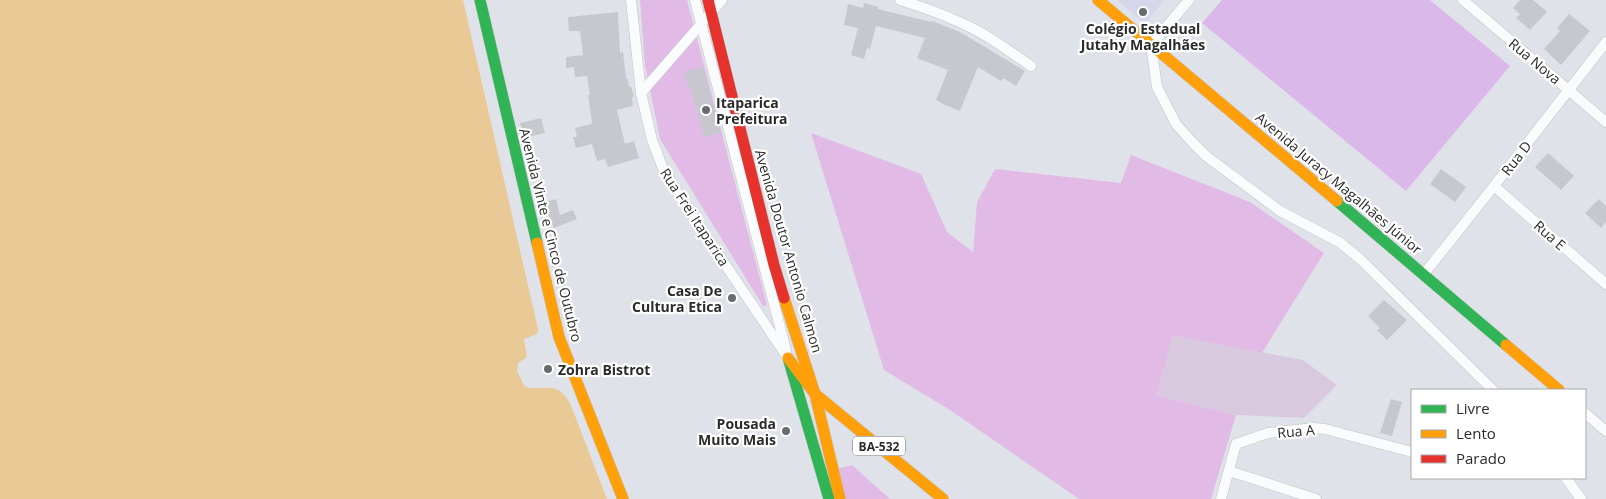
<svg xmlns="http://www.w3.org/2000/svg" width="1606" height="499" font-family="'Open Sans',sans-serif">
	<rect width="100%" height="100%" fill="#e0e2ea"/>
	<polygon fill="#d6d6ec" points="1117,0 1164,0 1145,24"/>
	<g fill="#e1bbe6">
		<polygon points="640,0 687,0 767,305 763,306 660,139 645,65"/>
		<polygon points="811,133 921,174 947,232 973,252 977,202 995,169 1121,183 1131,155 1250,202 1324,253 1262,353 1173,336 1157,395 1236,415 1211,499 1079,499 950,410 884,370"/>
		<polygon points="852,465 890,499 845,499 838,469"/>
	</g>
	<polygon fill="#d8c9df" points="1172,336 1303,360 1337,385 1304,418 1236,415 1157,395"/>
	<polygon fill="#dbb8ea" points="1222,0 1430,0 1510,66 1406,191 1202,23"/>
	<path fill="#e9c996" d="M 0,0 L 463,0 L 538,329 L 537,334 L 524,339 L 527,357 L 518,363 L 517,371 L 525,387 C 547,391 556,380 570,403 L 607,499 L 0,499 Z"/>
	<g fill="#c7c8ce">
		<polygon points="1520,0 1533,0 1547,12 1530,30 1516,18 1520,14 1513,8"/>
		<polygon points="864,3 878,7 878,9 931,22 932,21 960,32 1025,71 1016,86 1003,78 1001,81 978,67 960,111 943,104 936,100 948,70 917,58 925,38 876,26 870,49 867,48 864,59 851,55 858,28 844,25 848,4 863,8"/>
		<polygon points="618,12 620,53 623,52 626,79 628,79 629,87 631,87 634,97 632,97 633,106 617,110 625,144 634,141 639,158 608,167 605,159 597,161 592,144 576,148 573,137 577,137 575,128 591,124 592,122 588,95 590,95 587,76 575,77 574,67 566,68 566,57 583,55 580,31 569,31 568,17"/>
		<polygon points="1569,14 1590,31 1561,65 1544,49 1560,31 1557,28"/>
		<polygon points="703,67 721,133 704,137 690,86 688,87 684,72"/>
		<polygon points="541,118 545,133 524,138 520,123"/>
		<polygon points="1548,153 1574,176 1561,190 1535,167"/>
		<polygon points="1441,169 1466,187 1455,202 1430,184"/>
		<polygon points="556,199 560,215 573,210 577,219 554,228 547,212 539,214 537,204"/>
		<polygon points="1599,199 1606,206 1606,222 1601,228 1585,213"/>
		<polygon points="1384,300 1407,320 1387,340 1377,330 1380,328 1368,316"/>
		<polygon points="1391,399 1402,402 1392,436 1380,433"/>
	</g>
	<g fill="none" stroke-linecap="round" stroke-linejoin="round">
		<defs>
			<g id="street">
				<polyline points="631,0 641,93 652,140 662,166 679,196 788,358"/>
				<polyline points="695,0 786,350"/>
				<path d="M 900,0 C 926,8 951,17 976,30 C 995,40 1013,54 1031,66"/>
				<polyline points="1189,0 1151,45 1157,87 1176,124 1192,142 1206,156 1280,211 1339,242 1359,258 1493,390"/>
				<polyline points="1463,0 1606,122"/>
				<polyline points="641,93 722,0"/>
				<polyline points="1494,186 1606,284"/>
				<polyline points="1424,274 1494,186 1606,42"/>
				<polyline points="1585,413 1606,431"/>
				<polyline points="1229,471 1316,499"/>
				<polyline points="1566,478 1581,499"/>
				<polyline points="1221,499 1236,444 1268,433 1314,428 1325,429 1412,452"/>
			</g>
			<g id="fast">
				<polyline points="480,0 537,243"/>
				<polyline points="1337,201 1506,345"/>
				<polyline points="789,361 829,499"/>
			</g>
			<g id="slow">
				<polyline points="1098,0 1337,201"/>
				<polyline points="537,243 559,337 623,499"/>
				<polyline points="784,298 815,394 840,499"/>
				<polyline points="1506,345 1559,390"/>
				<polyline points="788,358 815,394 943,499"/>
			</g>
			<polyline id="jam" points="708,0 774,265 784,298"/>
		</defs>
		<use href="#street" stroke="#c1c3c3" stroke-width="11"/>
		<use href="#fast" stroke="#c1c3c3" stroke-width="12"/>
		<use href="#slow" stroke="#c1c3c3" stroke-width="12"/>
		<use href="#jam" stroke="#c1c3c3" stroke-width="12"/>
		<use href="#street" stroke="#fafbfc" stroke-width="10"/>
		<use href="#fast" stroke="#30b455" stroke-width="11"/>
		<use href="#slow" stroke="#ff9f0a" stroke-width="11"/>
		<use href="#jam" stroke="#e5322d" stroke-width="11"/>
	</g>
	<g fill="#6a6b6e" stroke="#fff" stroke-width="2">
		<circle cx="1143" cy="12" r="5"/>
		<circle cx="706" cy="110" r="5"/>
		<circle cx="732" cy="298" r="5"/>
		<circle cx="548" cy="369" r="5"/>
		<circle cx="786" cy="431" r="5"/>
	</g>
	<g text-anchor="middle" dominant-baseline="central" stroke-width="4.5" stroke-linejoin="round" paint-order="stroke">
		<rect fill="#fff" stroke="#6b6b6b" stroke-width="1" x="853" y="436.5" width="52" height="19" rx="4"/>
		<g font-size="12" font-weight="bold" fill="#2b2b2b">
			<text x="879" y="446">BA-532</text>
		</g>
		<g font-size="14" font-weight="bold" fill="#2b2b2b" stroke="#fff" text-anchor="start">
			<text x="1143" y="28" text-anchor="middle">Colégio Estadual<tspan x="1143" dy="16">Jutahy Magalhães</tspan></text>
			<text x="716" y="102">Itaparica<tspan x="716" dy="16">Prefeitura</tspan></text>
			<text x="722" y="290" text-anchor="end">Casa De<tspan x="722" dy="16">Cultura Etica</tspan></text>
			<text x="558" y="369">Zohra Bistrot</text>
			<text x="776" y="423" text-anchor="end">Pousada<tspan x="776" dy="16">Muito Mais</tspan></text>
		</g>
		<g font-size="14" fill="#2b2b2b" stroke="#fff">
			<text transform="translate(1535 61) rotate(40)">Rua Nova</text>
			<text transform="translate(1516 158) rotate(-52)">Rua D</text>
			<text transform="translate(1339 183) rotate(40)">Avenida Juracy Magalhães Júnior</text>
			<text transform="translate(695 217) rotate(57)">Rua Frei Itaparica</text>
			<text transform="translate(551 235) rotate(76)">Avenida Vinte e Cinco de Outubro</text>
			<text transform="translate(1550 235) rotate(41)">Rua E</text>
			<text transform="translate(789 251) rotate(74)">Avenida Doutor Antonio Calmon</text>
			<text transform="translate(1296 431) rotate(-5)">Rua A</text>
		</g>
	</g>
	<rect x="1411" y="389" width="175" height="90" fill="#ffffff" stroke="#aaaaaa"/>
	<rect x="1421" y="405" width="25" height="8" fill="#30b455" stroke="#aaaaaa"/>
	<text x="1456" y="414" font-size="15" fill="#2b2b2b">Livre</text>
	<rect x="1421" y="430" width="25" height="8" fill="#ff9f0a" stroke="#aaaaaa"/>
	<text x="1456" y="439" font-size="15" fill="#2b2b2b">Lento</text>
	<rect x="1421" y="455" width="25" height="8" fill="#e5322d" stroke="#aaaaaa"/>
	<text x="1456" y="464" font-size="15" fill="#2b2b2b">Parado</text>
</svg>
